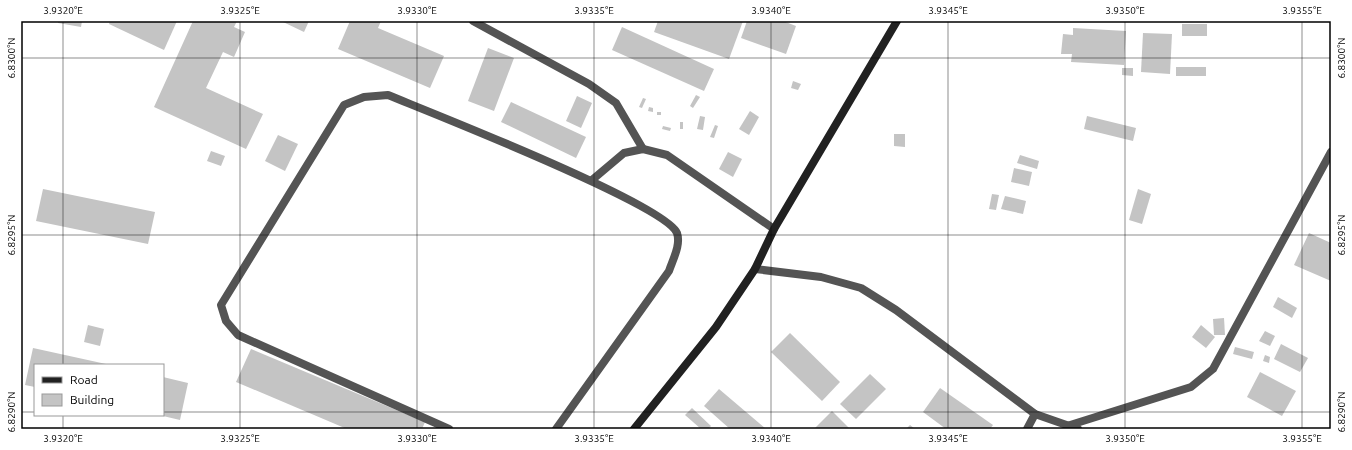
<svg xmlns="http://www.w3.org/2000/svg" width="1352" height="450" font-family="Ubuntu,sans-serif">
	<rect width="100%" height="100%" fill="#fff"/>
	<g fill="#c4c4c4">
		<polygon points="58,21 82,21 81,27 58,23"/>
		<polygon points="110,21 177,21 164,50 109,24"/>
		<polygon points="193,21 237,21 234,27 245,32 234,57 223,52 206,88 263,114 246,149 154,107"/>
		<polygon points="281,21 309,21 304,32"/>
		<polygon points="350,21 381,21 378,28 444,56 430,88 338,49"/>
		<polygon points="658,21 743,21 729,59 654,32"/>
		<polygon points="747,21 783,21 796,26 786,54 741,38"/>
		<rect x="1182" y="24" width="25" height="12"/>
		<polygon points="622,27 714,69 704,91 612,50"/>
		<polygon points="1073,28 1126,31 1124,65 1071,62 1072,54 1061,54 1063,34 1073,35"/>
		<polygon points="1143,33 1172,34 1170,74 1141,72"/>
		<polygon points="488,48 514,58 494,111 468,101"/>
		<rect x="1176" y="67" width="30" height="9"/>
		<polygon points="1122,68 1133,68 1133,76 1122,75"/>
		<polygon points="793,81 801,84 798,90 791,88"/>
		<polygon points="696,95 700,97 693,108 690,106"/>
		<polygon points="577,96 592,103 581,128 566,121"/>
		<polygon points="643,98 646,99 642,108 639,107"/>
		<polygon points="511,102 586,137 576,158 501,122"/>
		<polygon points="649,107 653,108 653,112 648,111"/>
		<polygon points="750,111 759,117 749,135 739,129"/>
		<rect x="657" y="112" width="4" height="3"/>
		<polygon points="700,116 705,117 703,130 697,129"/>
		<polygon points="1087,116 1136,128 1133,141 1084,129"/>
		<rect x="680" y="122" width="3" height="7"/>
		<polygon points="715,125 718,126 714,138 710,137"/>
		<polygon points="663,126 671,128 670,131 662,129"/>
		<polygon points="894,134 905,134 905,147 894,146"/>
		<polygon points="278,135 298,144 285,171 265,161"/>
		<polygon points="211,151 225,156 221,166 207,161"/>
		<polygon points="728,152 742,159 733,177 719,169"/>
		<polygon points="1020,155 1039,161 1037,169 1017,163"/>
		<polygon points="1014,168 1032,172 1029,186 1011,182"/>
		<polygon points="43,189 155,212 148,244 36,221"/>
		<polygon points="1138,189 1151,194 1142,224 1129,220"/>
		<polygon points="992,194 999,195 996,210 989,209"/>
		<polygon points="1005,196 1026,201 1023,214 1001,209"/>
		<polygon points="1309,233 1331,243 1331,281 1294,265"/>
		<polygon points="1278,297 1297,308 1292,318 1273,307"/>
		<polygon points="1224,318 1225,335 1214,335 1213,319"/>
		<polygon points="88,325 104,329 100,346 84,342"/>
		<polygon points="1201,325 1215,337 1206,348 1192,337"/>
		<polygon points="1265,331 1275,336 1270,346 1259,341"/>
		<polygon points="790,333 840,382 822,401 771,352"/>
		<polygon points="1281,344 1308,358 1300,372 1274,359"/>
		<polygon points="1235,347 1254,352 1252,359 1233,354"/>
		<polygon points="33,348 106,364 106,365 35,365 35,387 25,385"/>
		<polygon points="251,349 425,422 422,429 347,429 236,382"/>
		<polygon points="1265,355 1270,357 1269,363 1263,361"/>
		<polygon points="1260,372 1296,391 1282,416 1247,397"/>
		<polygon points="870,374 886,389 856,419 840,404"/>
		<polygon points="163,377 188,383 180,420 163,416"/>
		<polygon points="940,388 993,425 990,429 946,429 923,412"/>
		<polygon points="719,389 766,429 730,429 704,406"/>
		<polygon points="692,408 711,426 708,429 701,429 685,415"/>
		<polygon points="832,411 850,429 814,429"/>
		<polygon points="910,425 915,429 906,429"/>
	</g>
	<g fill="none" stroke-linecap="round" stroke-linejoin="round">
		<g stroke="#545454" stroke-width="8">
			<polyline points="473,21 589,84 616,103 643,149"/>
			<polyline points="592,180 624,153 643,149 667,155 774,229"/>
			<path d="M 449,429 L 238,335 L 226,321 L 221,305 L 344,105 L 364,97 L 388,95 C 429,112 665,204 677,233 C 681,245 673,259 669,271 L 556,429"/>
		</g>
		<g stroke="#545454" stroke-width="8">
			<polyline points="755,269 821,277 861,288 896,310 1035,414 1078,429"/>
			<polyline points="1067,426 1191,387 1213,369 1331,152"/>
			<polyline points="1027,429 1035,414"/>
		</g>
		<polyline stroke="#212121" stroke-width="8" points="634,429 716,327 755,269 774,229 897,21"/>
	</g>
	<path fill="none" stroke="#000" stroke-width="1" stroke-opacity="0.45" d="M 63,21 L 63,365M 240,21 L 240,429M 417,21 L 417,429M 594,21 L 594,429M 771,21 L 771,429M 948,21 L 948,429M 1125,21 L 1125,429M 1302,21 L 1302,429M 21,58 L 1331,58M 21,235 L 1331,235M 21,412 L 35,412M 163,412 L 1331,412M 63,415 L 63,429"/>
	<rect width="1352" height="450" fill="none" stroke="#ffffff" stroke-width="44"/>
	<rect x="34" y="364" width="130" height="52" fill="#ffffff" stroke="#999999"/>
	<rect x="42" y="377" width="20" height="6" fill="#212121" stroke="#999999"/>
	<text x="70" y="384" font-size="12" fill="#000000">Road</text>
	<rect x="42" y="394" width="20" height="12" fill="#c4c4c4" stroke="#999999"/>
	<text x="70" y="404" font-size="12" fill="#000000">Building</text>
	<rect x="22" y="22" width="1308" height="406" fill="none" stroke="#000" stroke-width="1.5"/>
	<g font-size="10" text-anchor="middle" fill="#000">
		<text x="63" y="14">3.9320°E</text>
		<text x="240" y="14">3.9325°E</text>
		<text x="417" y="14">3.9330°E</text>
		<text x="594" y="14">3.9335°E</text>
		<text x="771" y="14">3.9340°E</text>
		<text x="948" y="14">3.9345°E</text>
		<text x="1125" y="14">3.9350°E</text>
		<text x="1302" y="14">3.9355°E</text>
		<text transform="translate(11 58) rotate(-90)" y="4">6.8300°N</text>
		<text transform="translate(1341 58) rotate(-90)" y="4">6.8300°N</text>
		<text transform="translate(11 235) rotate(-90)" y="4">6.8295°N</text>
		<text transform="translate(1341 235) rotate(-90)" y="4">6.8295°N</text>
		<text transform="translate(11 412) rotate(-90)" y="4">6.8290°N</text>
		<text transform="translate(1341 412) rotate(-90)" y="4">6.8290°N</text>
		<text x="63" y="442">3.9320°E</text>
		<text x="240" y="442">3.9325°E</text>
		<text x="417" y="442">3.9330°E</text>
		<text x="594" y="442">3.9335°E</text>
		<text x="771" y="442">3.9340°E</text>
		<text x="948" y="442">3.9345°E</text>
		<text x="1125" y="442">3.9350°E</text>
		<text x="1302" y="442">3.9355°E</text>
	</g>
</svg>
